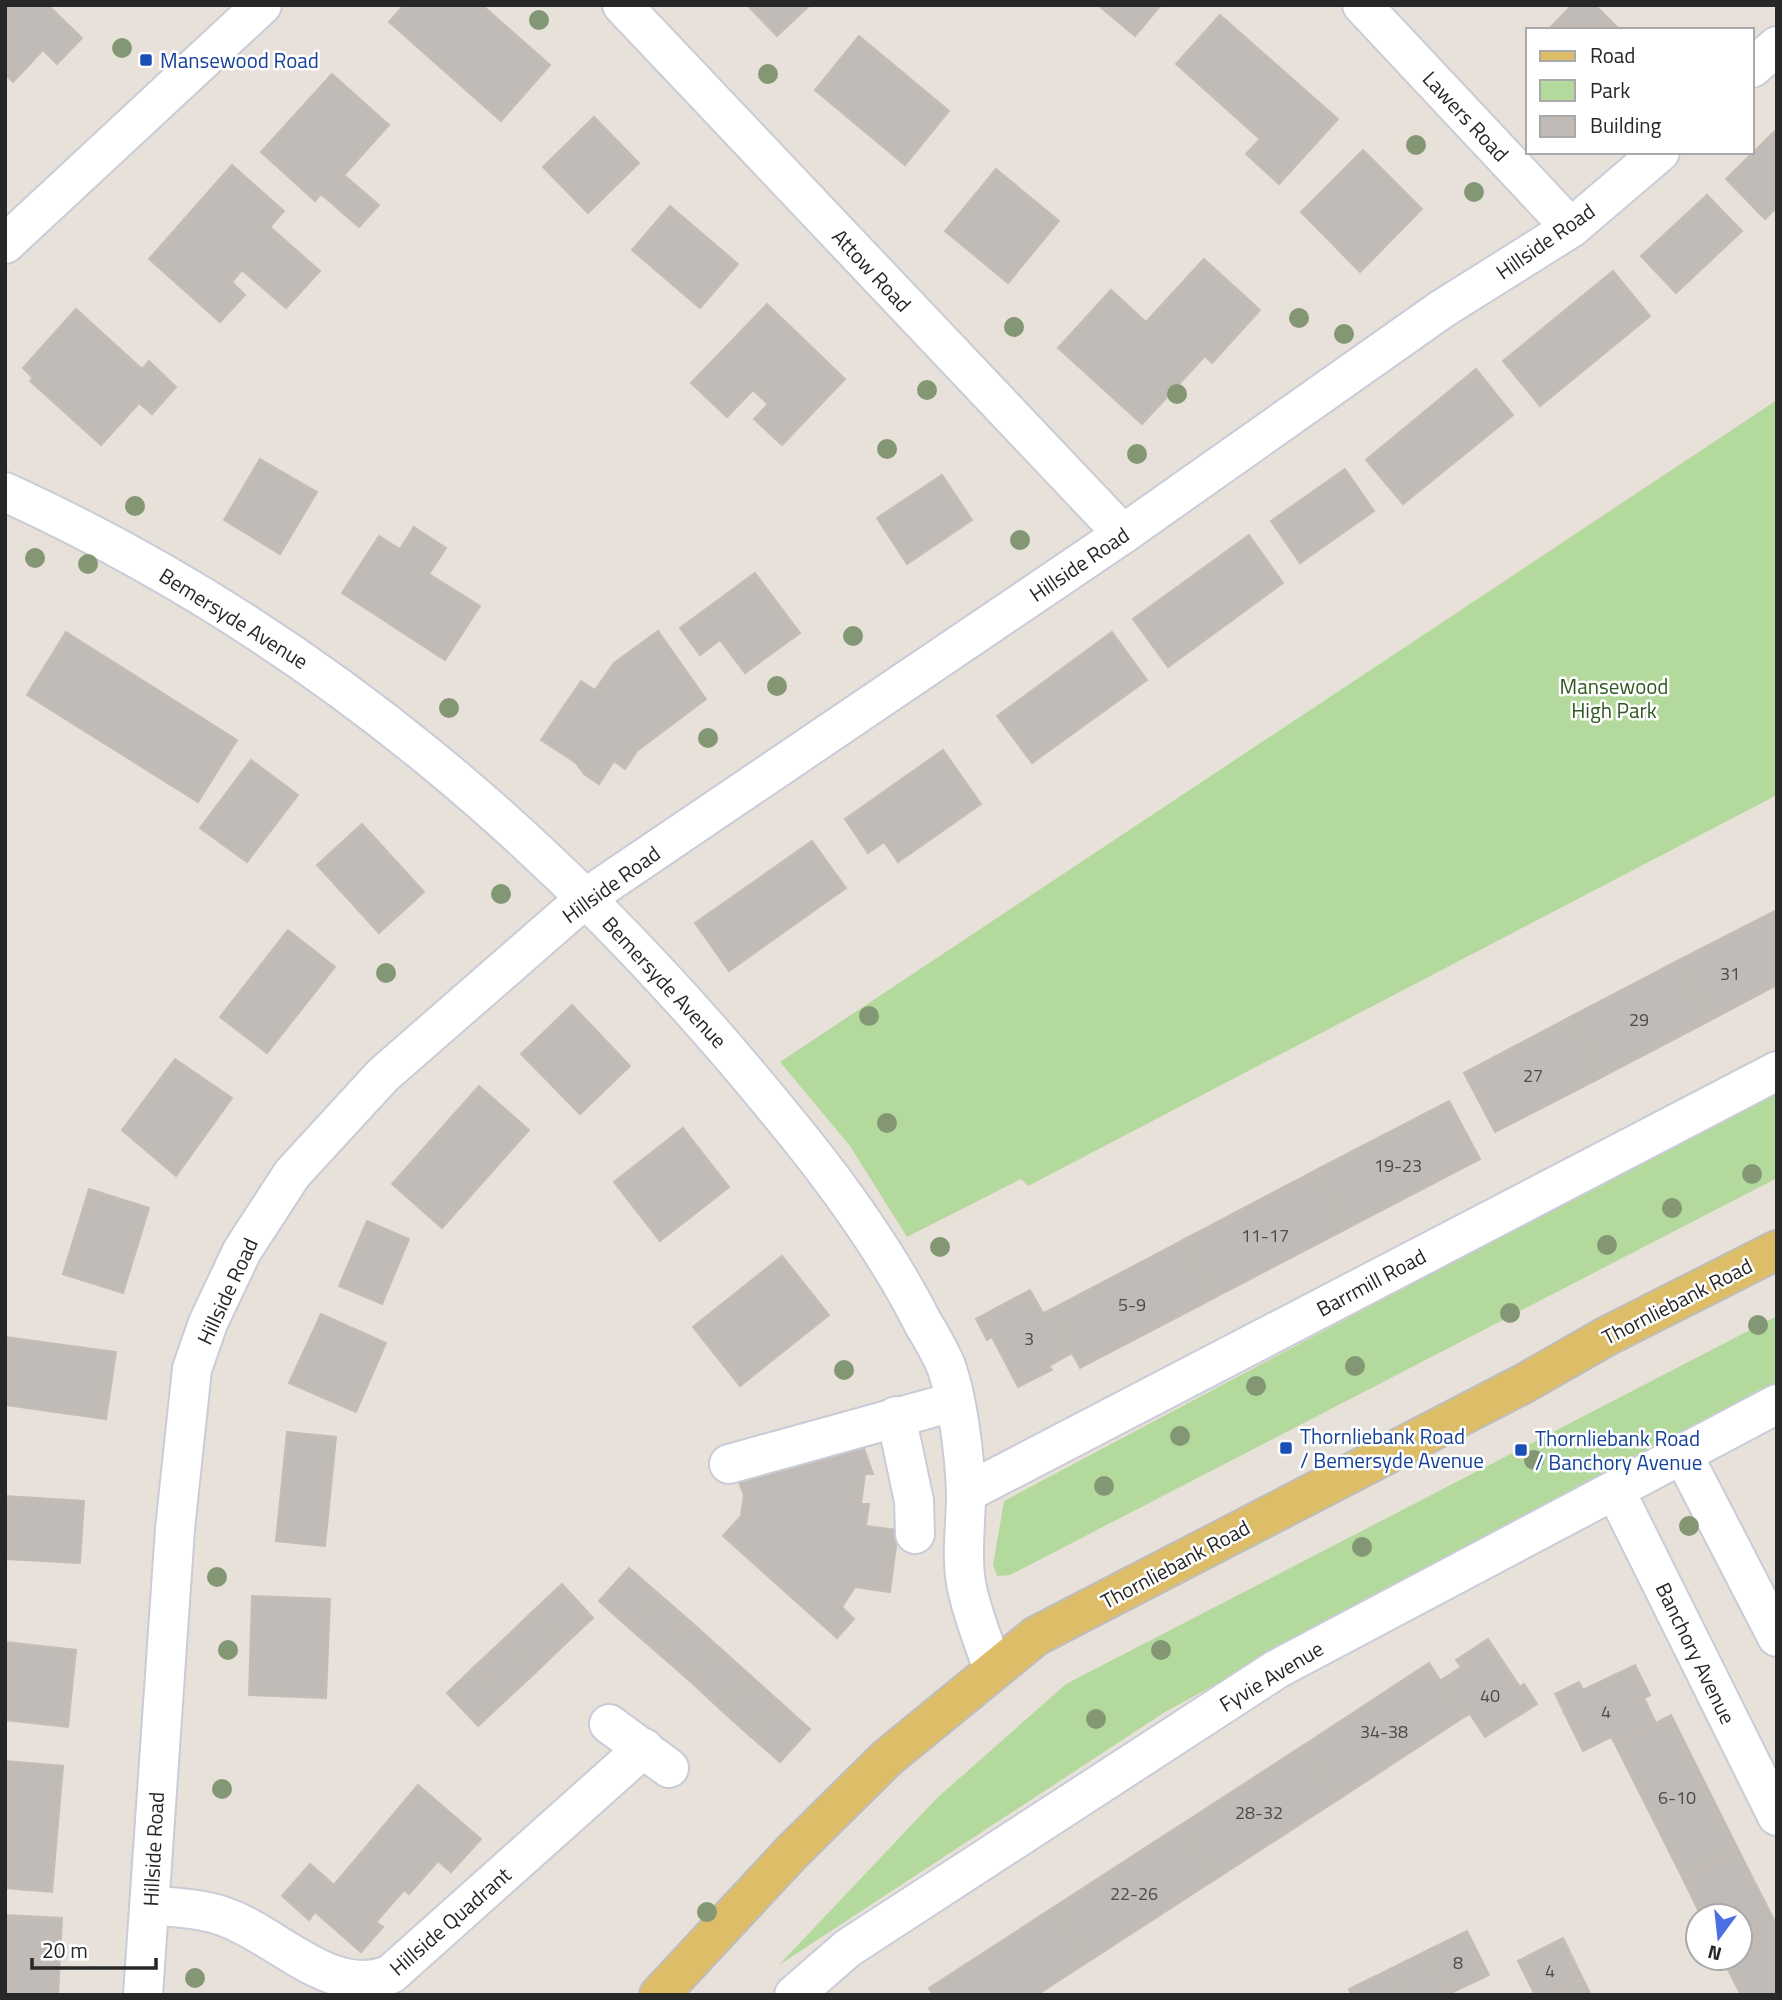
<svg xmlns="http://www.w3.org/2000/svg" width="1782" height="2000" font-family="'Titillium Web',sans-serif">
	<rect width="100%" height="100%" fill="#e8e1da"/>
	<g fill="#b4d99d">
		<polygon points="1777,400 1777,795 1028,1186 1021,1179 907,1237 850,1146 780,1062"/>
		<polygon points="1777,1090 1777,1178 1010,1575 997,1576 993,1565 1004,1501"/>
		<polygon points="1777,1316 1777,1384 1636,1456 1165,1712 779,1965 937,1798 1066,1684"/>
	</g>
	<g fill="#c0bbb7" stroke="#c3bdb4" stroke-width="2">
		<polygon points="5,5 48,5 82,38 57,64 43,50 13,82 5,74"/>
		<polygon points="404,5 482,5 550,65 501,121 389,22"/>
		<polygon points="747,5 810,5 777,36"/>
		<polygon points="1098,5 1161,5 1135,36"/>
		<polygon points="1572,5 1595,5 1620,30 1548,30"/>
		<polygon points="1220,15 1338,119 1279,184 1246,154 1260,139 1176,64"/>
		<polygon points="859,36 949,111 905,165 815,90"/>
		<polygon points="332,74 389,125 344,175 379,205 359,227 321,194 315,201 261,152"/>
		<polygon points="594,117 639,163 588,213 543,167"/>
		<polygon points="1777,129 1777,207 1765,219 1726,179"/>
		<polygon points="1363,150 1422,209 1360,272 1301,212"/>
		<polygon points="232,165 284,211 270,227 320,271 286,308 242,270 232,282 245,295 220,322 149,259"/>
		<polygon points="996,169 1059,221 1008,283 945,231"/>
		<polygon points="1707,195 1742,231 1676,293 1641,256"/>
		<polygon points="670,206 738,264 700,308 632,250"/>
		<polygon points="1204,259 1260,310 1212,363 1205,356 1142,424 1058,348 1111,290 1146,322"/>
		<polygon points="1613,271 1650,316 1540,406 1503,361"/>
		<polygon points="767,304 845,379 782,445 754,419 768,404 753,390 727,417 691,383"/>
		<polygon points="76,309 142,369 149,361 176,387 152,414 139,403 101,445 30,381 33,378 23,368"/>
		<polygon points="1476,369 1513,415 1403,504 1366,460"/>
		<polygon points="260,459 317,492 280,554 224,520"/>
		<polygon points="1345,469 1374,511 1300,563 1271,521"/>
		<polygon points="942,475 972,520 907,564 877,518"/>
		<polygon points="414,527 446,548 429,574 480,606 445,660 342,593 379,536 400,549"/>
		<polygon points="1249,535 1283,583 1168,667 1133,619"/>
		<polygon points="755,573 800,633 745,673 720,640 700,655 680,628"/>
		<polygon points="658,631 706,699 637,751 625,769 614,761 599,784 584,774 576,763 541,740 581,681 595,690 614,663"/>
		<polygon points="66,632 237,740 198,802 27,695"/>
		<polygon points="1112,632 1147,680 1032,763 997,716"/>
		<polygon points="943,750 981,804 898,862 884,842 868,853 845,819"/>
		<polygon points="251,760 298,795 247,862 200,828"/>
		<polygon points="362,824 424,892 379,933 317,865"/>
		<polygon points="812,841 846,888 729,971 695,923"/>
		<polygon points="1777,910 1777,985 1709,1021 1677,961"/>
		<polygon points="288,930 335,967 267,1053 220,1017"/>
		<polygon points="1677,961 1709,1021 1602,1077 1570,1017"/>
		<polygon points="572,1005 630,1066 580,1114 521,1054"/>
		<polygon points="1570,1017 1602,1077 1495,1132 1464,1073"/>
		<polygon points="175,1059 232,1098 176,1176 122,1130"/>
		<polygon points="479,1086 529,1130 442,1228 392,1184"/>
		<polygon points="1449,1101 1480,1159 1346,1229 1316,1170"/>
		<polygon points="683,1128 729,1187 660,1241 614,1182"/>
		<polygon points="1316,1170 1346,1229 1214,1298 1183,1240"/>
		<polygon points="89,1189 149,1208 123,1293 63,1274"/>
		<polygon points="367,1221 409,1239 382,1304 339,1286"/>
		<polygon points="1183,1240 1214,1298 1080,1368 1050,1310"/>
		<polygon points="782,1256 829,1315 740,1386 693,1327"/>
		<polygon points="1030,1290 1043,1313 1050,1310 1072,1353 1049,1366 1052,1370 1018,1387 992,1337 987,1340 976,1319"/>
		<polygon points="321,1314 386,1343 356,1412 289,1383"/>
		<polygon points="5,1337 116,1352 106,1419 5,1405"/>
		<polygon points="287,1432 336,1437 325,1546 276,1541"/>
		<polygon points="859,1434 873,1474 865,1474 861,1504 869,1504 866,1526 898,1530 890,1592 855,1587 842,1607 854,1619 837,1638 723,1536 741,1516 744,1495 738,1480"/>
		<polygon points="5,1496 84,1501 80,1563 5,1559"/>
		<polygon points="629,1568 659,1594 629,1628 599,1601"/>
		<polygon points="562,1584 593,1618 564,1645 533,1611"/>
		<polygon points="659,1594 690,1621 660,1655 629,1628"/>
		<polygon points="252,1596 330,1599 326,1698 249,1695"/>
		<polygon points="533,1611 564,1645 536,1672 504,1639"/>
		<polygon points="690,1621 720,1648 690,1681 660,1655"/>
		<polygon points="504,1639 536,1672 507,1699 475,1666"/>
		<polygon points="1488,1639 1520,1687 1524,1684 1537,1704 1485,1737 1470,1714 1464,1717 1440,1681 1461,1667 1456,1660"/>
		<polygon points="5,1642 76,1650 68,1727 5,1720"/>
		<polygon points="720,1648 750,1675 720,1709 690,1681"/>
		<polygon points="1429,1663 1464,1717 1339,1799 1304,1745"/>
		<polygon points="1635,1665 1650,1695 1644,1698 1656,1723 1615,1744 1611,1737 1583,1751 1555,1694 1579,1682 1583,1690"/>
		<polygon points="475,1666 507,1699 478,1726 447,1693"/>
		<polygon points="750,1675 780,1702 750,1736 720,1709"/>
		<polygon points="780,1702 810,1729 780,1762 750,1736"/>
		<polygon points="1671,1715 1738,1849 1682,1877 1615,1744"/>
		<polygon points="1304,1745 1339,1799 1214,1880 1179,1826"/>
		<polygon points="5,1761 63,1766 52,1892 5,1888"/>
		<polygon points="418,1785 481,1839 451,1872 438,1861 409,1894 404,1890 376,1922 383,1927 361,1952 315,1912 309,1920 282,1896 310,1864 334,1885"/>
		<polygon points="1179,1826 1214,1880 1089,1961 1054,1907"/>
		<polygon points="1738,1849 1777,1926 1777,1995 1741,1995 1722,1958 1740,1958 1740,1916 1701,1916 1682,1877"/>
		<polygon points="1054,1907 1089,1961 1037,1995 933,1995 929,1988"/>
		<polygon points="5,1915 62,1918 58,1995 5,1995"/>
		<polygon points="1467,1931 1489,1975 1449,1994 1428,1950"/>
		<polygon points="1563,1938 1583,1979 1551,1995 1535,1995 1518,1961"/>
		<polygon points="1428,1950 1449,1994 1400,1995 1388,1970"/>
		<polygon points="1388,1970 1400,1995 1351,1995 1349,1989"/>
		<polygon points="1583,1979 1591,1995 1551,1995"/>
	</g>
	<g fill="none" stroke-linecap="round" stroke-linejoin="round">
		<defs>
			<g id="minor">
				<polyline points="622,5 1123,534"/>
				<polyline points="1362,5 1571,228"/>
				<polyline points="1752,68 1777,46"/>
				<polyline points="5,244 262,5"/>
				<path d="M 5,492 C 318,635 566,850 782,1116 C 835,1180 885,1248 923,1323 C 931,1337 940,1351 946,1366 C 958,1400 965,1458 966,1494 C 966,1524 961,1553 966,1583 C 971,1612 984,1641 992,1668"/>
				<polyline points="896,1416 914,1501 915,1534"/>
				<polyline points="1682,1453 1777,1637"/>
				<polyline points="729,1464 953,1402"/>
				<polyline points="1615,1490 1777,1816"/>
				<polyline points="966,1493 1777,1071"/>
				<polyline points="609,1724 669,1768"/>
				<path d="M 150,1905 C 175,1908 201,1908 225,1917 C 277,1935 333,2000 391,1974 L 644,1748"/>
				<polyline points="143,1995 175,1529 192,1369 208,1323 242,1251 292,1174 383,1075 587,897 1123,534 1442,309 1571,228 1660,152"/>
				<polyline points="794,1995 848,1948 1277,1669 1777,1404"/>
			</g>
			<polyline id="major" points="659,1995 792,1852 887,1758 1036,1636 1523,1384 1607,1336 1777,1250"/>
		</defs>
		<use href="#minor" stroke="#c9ccd7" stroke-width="42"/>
		<use href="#major" stroke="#bebebe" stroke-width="42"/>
		<use href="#minor" stroke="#fff" stroke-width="38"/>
		<use href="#major" stroke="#debd69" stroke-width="38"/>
	</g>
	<g fill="#839774">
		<circle cx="539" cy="20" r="10"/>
		<circle cx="122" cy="48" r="10"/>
		<circle cx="768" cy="74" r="10"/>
		<circle cx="1416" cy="145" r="10"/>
		<circle cx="1474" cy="192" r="10"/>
		<circle cx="1299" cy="318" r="10"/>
		<circle cx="1014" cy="327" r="10"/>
		<circle cx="1344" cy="334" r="10"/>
		<circle cx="927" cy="390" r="10"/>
		<circle cx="1177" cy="394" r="10"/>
		<circle cx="887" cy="449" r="10"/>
		<circle cx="1137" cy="454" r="10"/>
		<circle cx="135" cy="506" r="10"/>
		<circle cx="1020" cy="540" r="10"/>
		<circle cx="35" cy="558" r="10"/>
		<circle cx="88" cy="564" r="10"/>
		<circle cx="853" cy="636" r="10"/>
		<circle cx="777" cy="686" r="10"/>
		<circle cx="449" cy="708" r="10"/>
		<circle cx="708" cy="738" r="10"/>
		<circle cx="501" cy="894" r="10"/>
		<circle cx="386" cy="973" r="10"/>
		<circle cx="869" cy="1016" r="10"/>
		<circle cx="887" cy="1123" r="10"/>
		<circle cx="1752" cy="1174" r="10"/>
		<circle cx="1672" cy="1208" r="10"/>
		<circle cx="1607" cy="1245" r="10"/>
		<circle cx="940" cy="1247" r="10"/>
		<circle cx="1510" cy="1313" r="10"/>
		<circle cx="1758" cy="1325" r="10"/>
		<circle cx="1355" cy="1366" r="10"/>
		<circle cx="844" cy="1370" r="10"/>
		<circle cx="1256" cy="1386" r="10"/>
		<circle cx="1180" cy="1436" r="10"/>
		<circle cx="1534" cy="1460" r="10"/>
		<circle cx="1104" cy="1486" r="10"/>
		<circle cx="1689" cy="1526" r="10"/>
		<circle cx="1362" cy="1547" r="10"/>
		<circle cx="217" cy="1577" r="10"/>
		<circle cx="228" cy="1650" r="10"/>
		<circle cx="1161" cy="1650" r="10"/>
		<circle cx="1096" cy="1719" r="10"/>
		<circle cx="222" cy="1789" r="10"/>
		<circle cx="707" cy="1912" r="10"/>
		<circle cx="195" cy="1978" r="10"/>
	</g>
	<g fill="#1a4fb4" stroke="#fff" stroke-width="2.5">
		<rect x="139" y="53" width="14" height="14" rx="3.5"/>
		<rect x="1279" y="1441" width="14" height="14" rx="3.5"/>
		<rect x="1514" y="1443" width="14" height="14" rx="3.5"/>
	</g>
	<g text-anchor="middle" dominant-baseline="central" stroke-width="5" stroke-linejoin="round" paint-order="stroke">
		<g font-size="18" fill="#4d4c4b">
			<text x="1730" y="973">31</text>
			<text x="1639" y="1019">29</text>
			<text x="1533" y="1075">27</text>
			<text x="1398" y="1165">19-23</text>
			<text x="1265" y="1235">11-17</text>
			<text x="1132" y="1304">5-9</text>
			<text x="1029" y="1338">3</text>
			<text x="1490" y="1695">40</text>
			<text x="1606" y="1711">4</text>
			<text x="1384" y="1731">34-38</text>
			<text x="1677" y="1797">6-10</text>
			<text x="1259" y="1812">28-32</text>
			<text x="1134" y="1893">22-26</text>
			<text x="1458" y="1962">8</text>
			<text x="1550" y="1970">4</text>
		</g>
		<g font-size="21" fill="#164399" stroke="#fff" text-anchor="start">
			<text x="160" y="60">Mansewood Road</text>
			<text x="1300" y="1436">Thornliebank Road<tspan x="1300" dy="24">/ Bemersyde Avenue</tspan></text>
			<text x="1535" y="1438">Thornliebank Road<tspan x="1535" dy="24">/ Banchory Avenue</tspan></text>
		</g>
		<g font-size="21" fill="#272727" stroke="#fff">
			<text transform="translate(1466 116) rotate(47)">Lawers Road</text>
			<text transform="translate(1545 241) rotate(-35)">Hillside Road</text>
			<text transform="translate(872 270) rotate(47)">Attow Road</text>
			<text transform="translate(1079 564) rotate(-34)">Hillside Road</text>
			<text transform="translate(234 618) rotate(32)">Bemersyde Avenue</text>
			<text transform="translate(611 884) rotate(-36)">Hillside Road</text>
			<text transform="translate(665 982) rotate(47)">Bemersyde Avenue</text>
			<text transform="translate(1371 1282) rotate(-28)">Barrmill Road</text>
			<text transform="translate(227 1291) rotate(-65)">Hillside Road</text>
			<text transform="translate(1677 1301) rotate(-27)">Thornliebank Road</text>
			<text transform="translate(1175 1564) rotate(-28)">Thornliebank Road</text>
			<text transform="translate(1696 1653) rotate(64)">Banchory Avenue</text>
			<text transform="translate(1271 1676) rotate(-31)">Fyvie Avenue</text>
			<text transform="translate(153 1849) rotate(-87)">Hillside Road</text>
			<text transform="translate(450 1921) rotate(-41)">Hillside Quadrant</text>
		</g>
		<g font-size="21" fill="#305a21" stroke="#fff">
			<text x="1614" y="686">Mansewood<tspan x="1614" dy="24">High Park</tspan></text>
		</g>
	</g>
	<rect width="1782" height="2000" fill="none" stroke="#272727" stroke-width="14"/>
	<rect x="1526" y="28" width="228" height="126" fill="#ffffff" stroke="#a9a9a9" stroke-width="2"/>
	<rect x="1540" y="51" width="35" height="10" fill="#debd69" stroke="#a9a9a9" stroke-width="2"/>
	<text x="1590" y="63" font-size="21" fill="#272727">Road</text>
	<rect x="1540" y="80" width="35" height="21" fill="#b4d99d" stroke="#a9a9a9" stroke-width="2"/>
	<text x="1590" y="98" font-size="21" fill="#272727">Park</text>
	<rect x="1540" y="116" width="35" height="21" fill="#c0bbb7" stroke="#a9a9a9" stroke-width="2"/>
	<text x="1590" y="133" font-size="21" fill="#272727">Building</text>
	<g transform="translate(1719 1937) rotate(195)"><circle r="33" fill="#ffffff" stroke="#a9a9a9" stroke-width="2"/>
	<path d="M0-5L12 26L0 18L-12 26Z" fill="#4c70e3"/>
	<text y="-10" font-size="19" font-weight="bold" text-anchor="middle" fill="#272727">N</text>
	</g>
	<path d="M32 1958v10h124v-10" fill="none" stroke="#272727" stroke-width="3.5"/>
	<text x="42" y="1958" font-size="21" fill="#272727" stroke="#ffffff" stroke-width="5" paint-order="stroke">20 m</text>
</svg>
